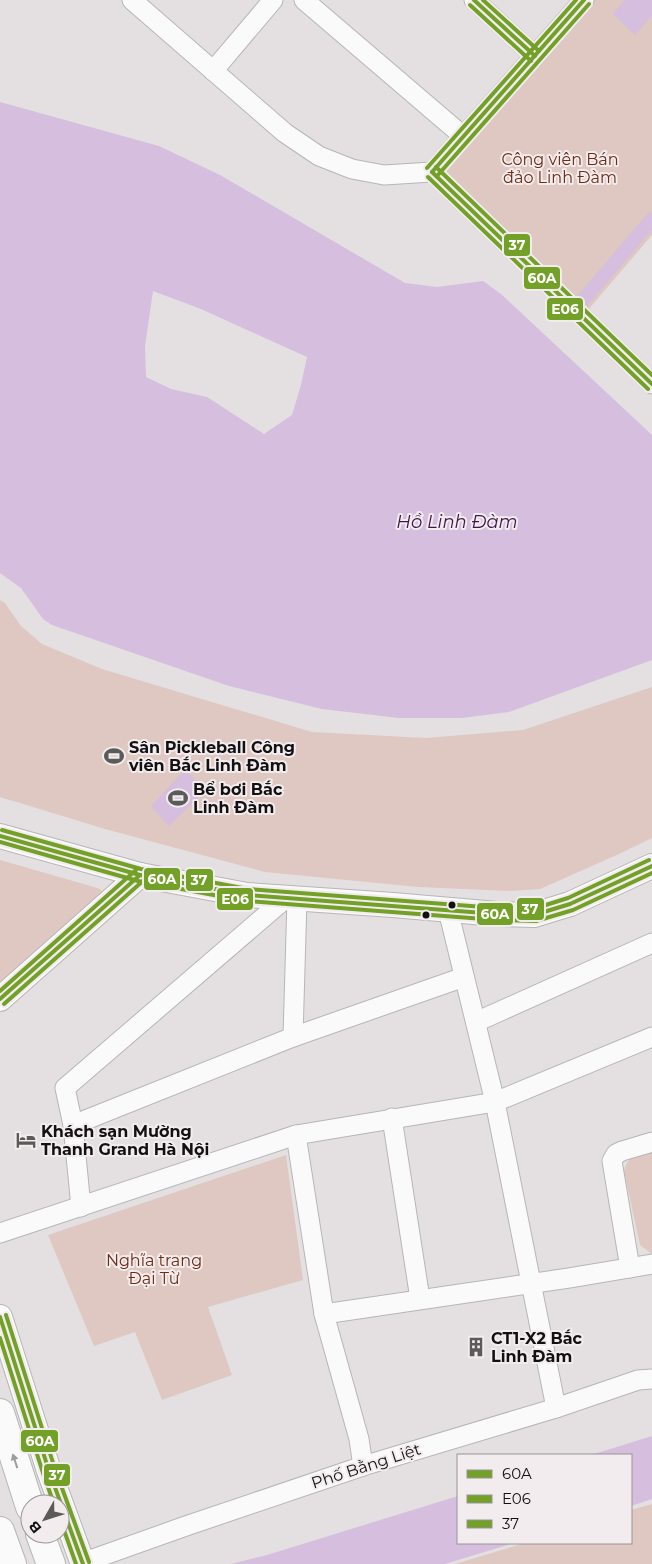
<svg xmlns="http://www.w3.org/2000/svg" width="652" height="1564" font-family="Montserrat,sans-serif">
	<rect width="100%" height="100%" fill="#e4e0e1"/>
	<g fill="#dec8c1">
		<polygon points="588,0 652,0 652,235 582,317 432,172"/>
		<polygon points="0,600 5,603 21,626 42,644 102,669 312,732 426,738 523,730 652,687 652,838 619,854 540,889 512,891 418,887 265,872 105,829 0,797"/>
		<polygon points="0,860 94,887 100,889 102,892 99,898 0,986"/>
		<path d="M 652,1148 L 652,1254 L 640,1245 L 624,1171 C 628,1155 638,1154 652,1148 Z"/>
		<polygon points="286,1155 303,1280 208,1307 232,1375 162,1400 135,1332 94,1346 48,1235"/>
		<polygon points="652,1504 652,1564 455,1564 525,1543 631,1543 631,1510"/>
	</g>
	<g fill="#d5bede" fill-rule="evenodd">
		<polygon points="625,0 652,0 652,15 635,35 613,14"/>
		<path d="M 0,102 L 159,146 L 220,175 L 405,283 L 437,287 L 483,281 L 501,294 L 652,435 L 652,660 L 509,712 L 462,718 L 399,718 L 322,709 L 229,686 L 52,625 L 43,619 L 21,588 L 0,573 ZM 153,291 L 201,309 L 307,357 L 301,385 L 292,415 L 264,434 L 207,397 L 171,389 L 146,377 L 145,346 Z"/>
		<polygon points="185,770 206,790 169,826 151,806"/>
		<polygon points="652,1436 652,1499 631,1506 631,1455 591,1455"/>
		<polygon points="458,1496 458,1543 514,1543 445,1564 231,1564 267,1555"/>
	</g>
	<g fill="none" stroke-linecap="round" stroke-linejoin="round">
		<polyline stroke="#d5bede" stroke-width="14" points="584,299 652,219"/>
		<defs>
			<g id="minor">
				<polyline points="132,0 285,133 319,156 352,169 384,175 432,172"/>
				<polyline points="304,0 463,136"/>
				<polyline points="474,0 535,56"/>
				<polyline points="213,71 273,0"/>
				<polyline points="432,172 652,384"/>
				<polyline points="432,172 584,0"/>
				<polyline points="448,910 495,1102 556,1408"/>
				<polyline points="476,1022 652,943"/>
				<polyline points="293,1037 297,899"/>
				<polyline points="392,1118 420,1299"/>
				<polyline points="73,1125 293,1037 464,977"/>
				<polyline points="296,1135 324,1314 359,1439 363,1466"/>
				<polyline points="81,1207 73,1125 65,1088 286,898"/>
				<polyline points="0,1233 296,1135 495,1102 652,1037"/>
				<polyline points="630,1268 612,1161 616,1154 622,1151 652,1142"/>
				<polyline points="324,1314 569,1278 652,1264"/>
				<polyline points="82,1563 183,1527 363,1466 556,1408 638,1380 652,1379"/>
			</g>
			<g id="major">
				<polyline points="0,836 140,875 247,895 393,905 497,914 534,915 570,904 652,866"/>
				<polyline points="0,999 140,875"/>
				<polyline points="0,1317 49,1471 83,1564"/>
			</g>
			<g id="highway">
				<polyline points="0,1413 30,1507"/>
				<polyline points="0,1531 12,1564"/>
				<polyline points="40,1534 51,1564"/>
			</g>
		</defs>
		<use href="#minor" stroke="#b7b5b6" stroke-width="21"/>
		<use href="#major" stroke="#b7b5b6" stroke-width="26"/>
		<use href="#highway" stroke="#b7b5b6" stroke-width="30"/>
		<use href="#minor" stroke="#fbfafa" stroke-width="19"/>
		<use href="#major" stroke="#fbfafa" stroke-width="24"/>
		<use href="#highway" stroke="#fbfafa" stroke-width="28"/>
		<defs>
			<g id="bus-1">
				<polyline points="474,0 535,56"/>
				<polyline points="432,172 652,384"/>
				<polyline points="432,172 584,0"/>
				<polyline points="0,836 140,875 247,895 497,914 534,915 570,904 652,866"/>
				<polyline points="0,999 140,875"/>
				<polyline points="0,1317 49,1471 83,1564"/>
			</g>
			<g id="bus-2">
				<polyline points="470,5 531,61"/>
				<polyline points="437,176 589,4"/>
				<polyline points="428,177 648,389"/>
				<polyline points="0,842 138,881 246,901 497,920 536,921 573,910 652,873"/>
				<polyline points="4,1004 144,880"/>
				<polyline points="0,1338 43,1473 54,1504"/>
				<polyline points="60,1519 76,1564"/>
			</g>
			<g id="bus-3">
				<polyline points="483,0 539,51"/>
				<polyline points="436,167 652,375"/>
				<polyline points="427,168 576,0"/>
				<polyline points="2,830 141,869 248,889 497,908 533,909 568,898 649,860"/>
				<polyline points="0,991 136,870"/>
				<polyline points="6,1315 55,1469 89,1562"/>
			</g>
		</defs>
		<use href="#bus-1" stroke="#f2ecee" stroke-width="8"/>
		<use href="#bus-2" stroke="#f2ecee" stroke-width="8"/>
		<use href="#bus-3" stroke="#f2ecee" stroke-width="8"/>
		<use href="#bus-1" stroke="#73a027" stroke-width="4"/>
		<use href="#bus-2" stroke="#73a027" stroke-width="4"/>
		<use href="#bus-3" stroke="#73a027" stroke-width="4"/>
	</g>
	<defs><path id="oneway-solid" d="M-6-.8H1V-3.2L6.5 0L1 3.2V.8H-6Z" transform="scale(1.25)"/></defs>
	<use fill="#9e9c9c" href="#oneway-solid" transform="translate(15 1461) rotate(-108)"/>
	<defs>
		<symbol id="stadium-bare" viewBox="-9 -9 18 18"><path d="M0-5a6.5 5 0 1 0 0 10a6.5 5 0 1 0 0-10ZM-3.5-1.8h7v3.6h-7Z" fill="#5c5959" stroke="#f2ecee" stroke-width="2.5" paint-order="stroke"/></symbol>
		<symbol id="hotel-bare" viewBox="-9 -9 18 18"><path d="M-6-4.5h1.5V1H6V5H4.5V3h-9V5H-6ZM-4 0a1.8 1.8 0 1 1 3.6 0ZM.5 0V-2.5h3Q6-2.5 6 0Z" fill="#5c5959" stroke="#f2ecee" stroke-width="2.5" paint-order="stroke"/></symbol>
		<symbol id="building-bare" viewBox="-9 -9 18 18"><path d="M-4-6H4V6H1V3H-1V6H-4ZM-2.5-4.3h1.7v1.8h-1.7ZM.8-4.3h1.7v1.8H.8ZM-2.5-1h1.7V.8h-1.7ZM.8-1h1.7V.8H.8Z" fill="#5c5959" stroke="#f2ecee" stroke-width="2.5" paint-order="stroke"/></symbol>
	</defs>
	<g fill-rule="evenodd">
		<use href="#stadium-bare" x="100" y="742" width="28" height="28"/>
		<use href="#stadium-bare" x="164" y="784" width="28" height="28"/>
		<use href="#hotel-bare" x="12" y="1126" width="28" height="28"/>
		<use href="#building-bare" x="462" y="1333" width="28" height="28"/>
	</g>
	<g fill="#121010" stroke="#f2ecee" stroke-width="2">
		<circle cx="452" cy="905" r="4.5"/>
		<circle cx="426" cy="915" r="4.5"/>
	</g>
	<g text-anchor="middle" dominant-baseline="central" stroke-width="4" stroke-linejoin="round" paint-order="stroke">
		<g font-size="16" fill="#6e2c10" stroke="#f2ecee">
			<text x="560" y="159">Công viên Bán<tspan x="560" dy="18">đảo Linh Đàm</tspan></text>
			<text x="154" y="1260">Nghĩa trang<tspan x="154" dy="18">Đại Từ</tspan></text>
		</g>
		<g font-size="16" font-weight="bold" fill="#121010" stroke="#f2ecee" text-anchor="start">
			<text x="129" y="747">Sân Pickleball Công<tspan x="129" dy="18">viên Bắc Linh Đàm</tspan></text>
			<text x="193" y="789">Bể bơi Bắc<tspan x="193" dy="18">Linh Đàm</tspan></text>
			<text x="41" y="1131">Khách sạn Mường<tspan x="41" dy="18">Thanh Grand Hà Nội</tspan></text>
			<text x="491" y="1338">CT1-X2 Bắc<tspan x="491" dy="18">Linh Đàm</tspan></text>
		</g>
		<g font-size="16" fill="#121010" stroke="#f2ecee">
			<text transform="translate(366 1466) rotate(-18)">Phố Bằng Liệt</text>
		</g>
		<g font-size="18" font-style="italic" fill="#3e164d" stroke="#f2ecee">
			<text x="457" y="522">Hồ Linh Đàm</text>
		</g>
	</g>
	<g stroke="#f2ecee" stroke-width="2">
		<rect x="503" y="233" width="28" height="24" rx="5" fill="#73a027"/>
		<rect x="523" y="266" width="38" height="24" rx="5" fill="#73a027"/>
		<rect x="546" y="297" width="38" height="24" rx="5" fill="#73a027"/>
		<rect x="143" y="867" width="38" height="24" rx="5" fill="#73a027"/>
		<rect x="185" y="868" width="29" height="24" rx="5" fill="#73a027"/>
		<rect x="216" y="887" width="38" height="24" rx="5" fill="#73a027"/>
		<rect x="516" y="897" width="29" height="24" rx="5" fill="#73a027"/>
		<rect x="476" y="902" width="38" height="24" rx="5" fill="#73a027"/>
		<rect x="20" y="1429" width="39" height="24" rx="5" fill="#73a027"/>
		<rect x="43" y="1463" width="28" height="24" rx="5" fill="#73a027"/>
	</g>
	<g font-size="14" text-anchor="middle" font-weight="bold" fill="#fff">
		<text x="517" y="250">37</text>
		<text x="542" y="283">60A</text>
		<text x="565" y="314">E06</text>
		<text x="162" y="884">60A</text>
		<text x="199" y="885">37</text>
		<text x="235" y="904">E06</text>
		<text x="530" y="914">37</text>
		<text x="495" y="919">60A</text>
		<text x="40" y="1446">60A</text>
		<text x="57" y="1480">37</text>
	</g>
	<rect x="457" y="1454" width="175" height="90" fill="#f2ecee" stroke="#989495"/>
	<rect x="467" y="1470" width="25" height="8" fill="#73a027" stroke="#989495"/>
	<text x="502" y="1479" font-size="15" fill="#121010">60A</text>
	<rect x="467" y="1495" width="25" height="8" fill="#73a027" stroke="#989495"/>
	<text x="502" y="1504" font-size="15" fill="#121010">E06</text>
	<rect x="467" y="1520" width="25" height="8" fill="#73a027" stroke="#989495"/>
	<text x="502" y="1529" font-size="15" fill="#121010">37</text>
	<g transform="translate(45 1519) rotate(231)"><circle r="24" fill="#f2ecee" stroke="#989495"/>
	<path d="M0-4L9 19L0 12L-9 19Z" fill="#5c5959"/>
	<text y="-8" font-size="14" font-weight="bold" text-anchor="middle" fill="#121010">B</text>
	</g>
</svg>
